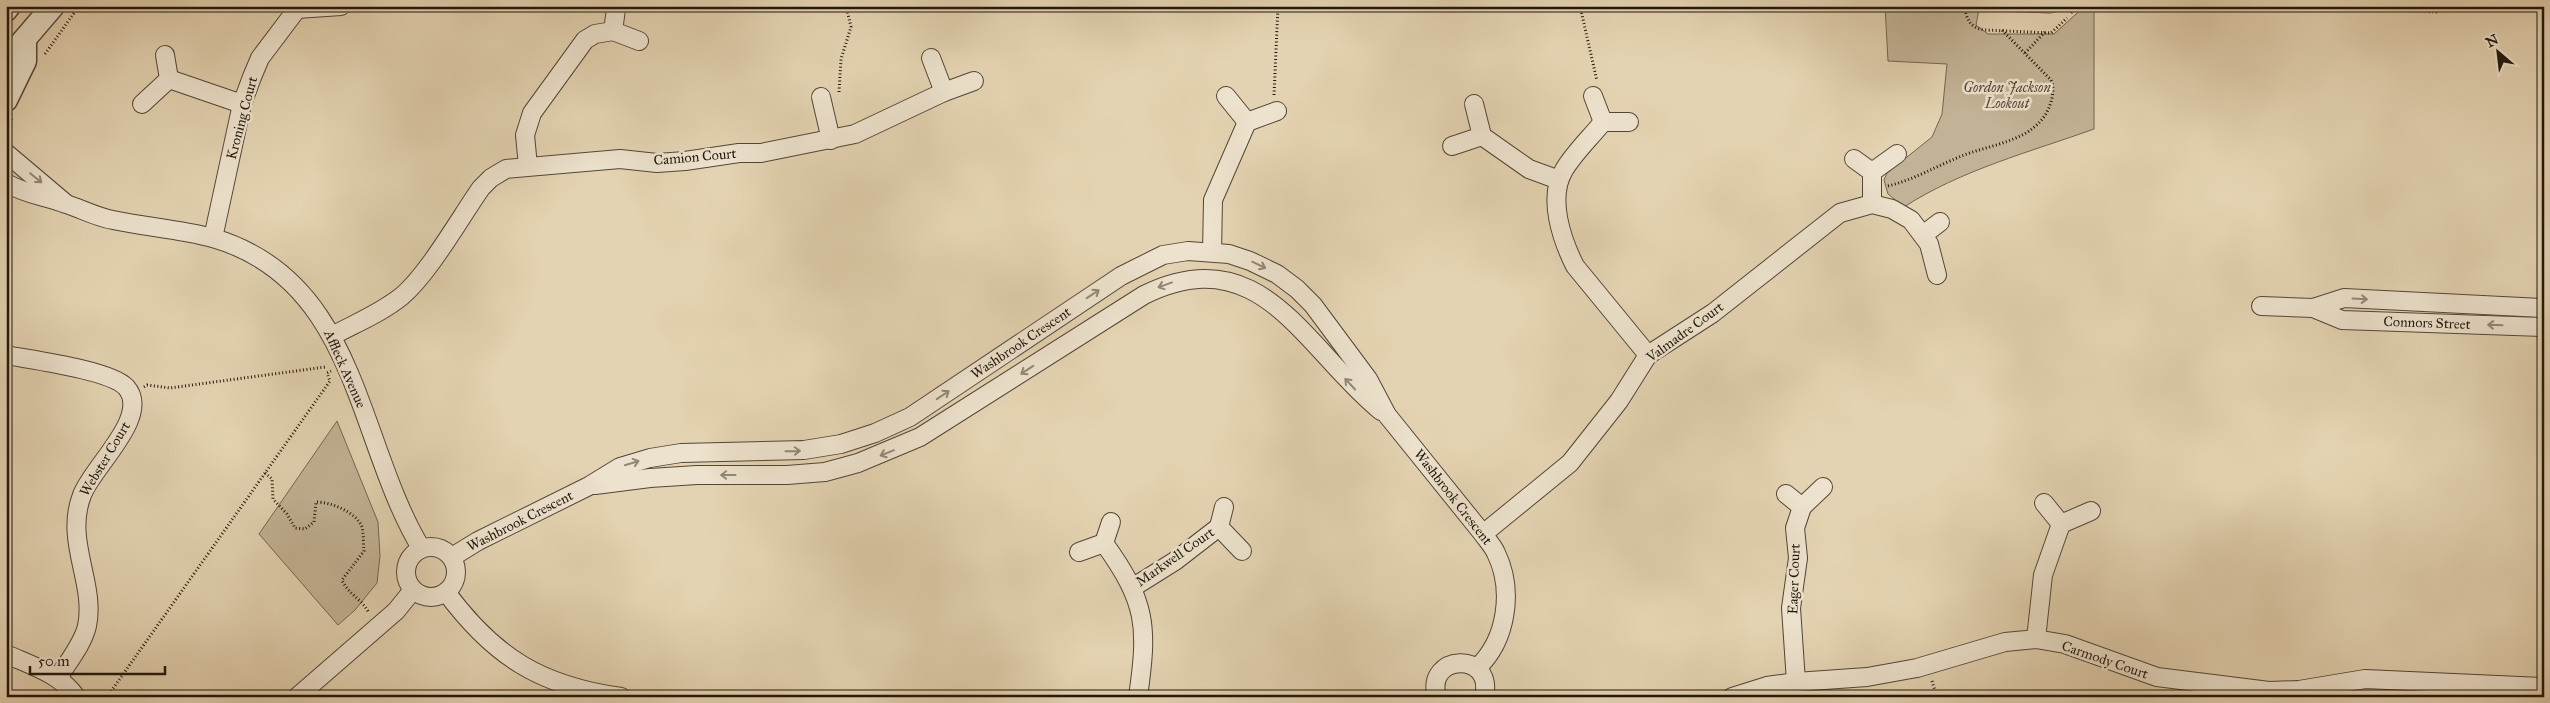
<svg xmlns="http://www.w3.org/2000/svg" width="2550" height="703" font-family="'IM FELL Great Primer',serif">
	<rect width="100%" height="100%" fill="#e4d3b2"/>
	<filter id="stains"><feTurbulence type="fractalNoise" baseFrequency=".004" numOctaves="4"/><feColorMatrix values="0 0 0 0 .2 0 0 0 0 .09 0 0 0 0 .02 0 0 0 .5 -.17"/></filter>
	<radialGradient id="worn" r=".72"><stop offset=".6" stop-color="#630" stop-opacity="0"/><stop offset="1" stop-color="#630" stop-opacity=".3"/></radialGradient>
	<g fill="#c3b396" stroke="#726552">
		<path d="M 1885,6 L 1977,6 L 1979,9 L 1976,25 L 1988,34 L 2054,34 L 2085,6 L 2094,6 L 2094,129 C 2030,152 1961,170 1904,207 L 1888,194 L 1884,180 L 1887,173 L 1932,137 L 1942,114 L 1947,64 L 1888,61 Z"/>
		<polygon points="337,421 378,522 380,556 377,583 355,610 338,625 259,534"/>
	</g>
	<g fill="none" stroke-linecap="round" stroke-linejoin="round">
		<defs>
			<polyline id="service" points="1997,6 2050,8 2059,6"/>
			<g id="minor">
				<polyline points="295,6 297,9 341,6"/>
				<polyline points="616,9 613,31 639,41"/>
				<polyline points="931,58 944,92 974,81"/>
				<polyline points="169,79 242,104"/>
				<polyline points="1226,96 1247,122 1277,111"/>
				<polyline points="1593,96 1603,122 1629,122"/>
				<polyline points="821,97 831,140"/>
				<polyline points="142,104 169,79 165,55"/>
				<path d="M 1603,122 C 1590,138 1574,153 1564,170 C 1547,198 1562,240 1575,266 L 1648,355"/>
				<polyline points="1482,136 1529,169 1559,180"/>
				<polyline points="1452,146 1482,136 1474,104"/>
				<polyline points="6,153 64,202"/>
				<polyline points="1854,159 1872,172 1897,154"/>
				<polyline points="528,166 525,135 532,113 585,40 595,34 613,31"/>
				<path d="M 6,183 C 28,195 44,196 66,204 C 82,209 96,217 113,220 C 146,227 180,229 213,238 C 358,280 356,440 421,548"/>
				<polyline points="1872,204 1872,172"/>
				<polyline points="1923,235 1940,222"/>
				<polyline points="213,238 242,104 252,77 260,58 297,9"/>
				<polyline points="1212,252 1213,200 1247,122"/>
				<polyline points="2261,306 2313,308 2344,298 2544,308"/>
				<polyline points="2313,308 2342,320 2544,327"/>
				<path d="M 332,336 C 356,323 381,313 402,296 C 429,273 460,218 481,188 L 491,178 L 506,169 L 620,159 L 657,163 L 685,161 L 739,153 L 761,153 L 855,134 L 944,92"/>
				<path d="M 6,355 C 32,360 110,370 126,387 C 152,416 92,467 82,495 C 64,541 96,583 87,626 C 83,644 67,663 58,678"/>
				<path d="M 595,485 L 650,478 L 697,475 L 787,475 L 825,472 L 858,463 L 920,437 L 1144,295 C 1261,237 1304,348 1381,411"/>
				<polyline points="1786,494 1802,507 1823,487"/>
				<polyline points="2044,503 2061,524 2091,511"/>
				<polyline points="1224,507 1219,527 1242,551"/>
				<polyline points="1483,534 1570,463 1619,401 1648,355 1713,313 1840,213 1872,204 1892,209 1911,220 1929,244 1937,275"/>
				<path d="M 1104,543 C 1147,603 1148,626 1138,697"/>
				<circle cx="431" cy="572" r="25"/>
				<polyline points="1079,552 1104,543 1111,522"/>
				<path d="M 452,557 L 478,541 L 589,486 L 620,467 L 650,458 L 681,453 L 804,450 L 841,444 L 875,433 L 910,417 L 1121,276 L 1163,255 L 1188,251 L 1229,254 L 1250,261 L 1277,274 L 1297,289 L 1313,305 L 1368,379 L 1387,415 L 1483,534 C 1487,540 1493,546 1496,553 C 1514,590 1507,640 1477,668"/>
				<polyline points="1132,588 1175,561 1219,527"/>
				<path d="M 446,592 C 494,657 541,686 621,697"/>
				<polyline points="2036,639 2043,575 2061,524"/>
				<path d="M 6,654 C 30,665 61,674 76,697"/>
				<polyline points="1796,682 1791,608 1798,558 1795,528 1802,507"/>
				<polyline points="297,697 396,611 413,590"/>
				<path d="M 1437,697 C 1424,654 1495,650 1484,697"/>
				<polyline points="1732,697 1767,686 1796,682 1867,677 1917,668 2005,642 2036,639 2065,644 2157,677 2269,691 2299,690 2365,679 2544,687"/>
			</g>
			<g id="tertiary">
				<polyline points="6,10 9,6"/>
				<polyline points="6,61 53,6"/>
				<polyline points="6,100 25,61 25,39"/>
			</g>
		</defs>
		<use href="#service" stroke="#524636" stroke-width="11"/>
		<use href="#minor" stroke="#524636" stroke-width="20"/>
		<use href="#tertiary" stroke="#524636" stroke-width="25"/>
		<g stroke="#21170d" stroke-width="3" stroke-dasharray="1 2.5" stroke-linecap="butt">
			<polyline points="1580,6 1597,81"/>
			<path d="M 1964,6 C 1967,20 1970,28 1985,30 L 2051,33 L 2067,18"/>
			<polyline points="2310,6 2436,12 2447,6"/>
			<polyline points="2071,13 2078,6"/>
			<polyline points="2025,53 2045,32"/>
			<polyline points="45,54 79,6"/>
			<polyline points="839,92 841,59 851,27 846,6"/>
			<polyline points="1274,95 1278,6"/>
			<polyline points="8,137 12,117"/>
			<path d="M 1888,186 C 1913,180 1935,167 1959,157 C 1992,143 2039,142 2051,102 C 2053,95 2054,87 2051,80 L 2002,30"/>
			<polyline points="144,387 147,385 170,388 325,367 326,369"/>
			<path d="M 265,473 L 272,479 L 273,499 L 287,514 L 295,528 L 305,529 L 314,522 L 316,502 C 331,502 356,512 362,527 C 364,534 363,544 364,551 L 342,580 C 348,594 362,599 369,613"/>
			<polyline points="1932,681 1937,697"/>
			<polyline points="107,697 330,381 327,373 331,371"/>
		</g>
		<use href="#service" stroke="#ede2cd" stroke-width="9"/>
		<use href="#minor" stroke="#ede2cd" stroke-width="18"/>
		<use href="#tertiary" stroke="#ede2cd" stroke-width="22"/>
	</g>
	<defs><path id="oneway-shaft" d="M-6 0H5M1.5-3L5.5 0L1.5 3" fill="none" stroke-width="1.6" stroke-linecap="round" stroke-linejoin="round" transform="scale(1.25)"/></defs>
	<g stroke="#918777">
		<use href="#oneway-shaft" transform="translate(36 178) rotate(39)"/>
		<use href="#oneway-shaft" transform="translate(1259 265) rotate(26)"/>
		<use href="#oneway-shaft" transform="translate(1165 285) rotate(160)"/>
		<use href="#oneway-shaft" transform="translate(1093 294) rotate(-34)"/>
		<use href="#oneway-shaft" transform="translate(2360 299) rotate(3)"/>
		<use href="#oneway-shaft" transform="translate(2495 325) rotate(-178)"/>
		<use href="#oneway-shaft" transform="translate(1027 370) rotate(147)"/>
		<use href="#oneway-shaft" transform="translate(1350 384) rotate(-133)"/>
		<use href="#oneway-shaft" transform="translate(943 395) rotate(-34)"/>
		<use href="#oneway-shaft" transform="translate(793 451) rotate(-1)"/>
		<use href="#oneway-shaft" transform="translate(887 453) rotate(158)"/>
		<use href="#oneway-shaft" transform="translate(632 463) rotate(-17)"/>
		<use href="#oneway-shaft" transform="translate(728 475) rotate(-180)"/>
	</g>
	<g text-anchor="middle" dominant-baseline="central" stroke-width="5" stroke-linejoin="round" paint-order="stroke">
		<g font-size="14" font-style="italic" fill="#524636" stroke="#ede2cd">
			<text x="2007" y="87">Gordon Jackson<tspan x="2007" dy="16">Lookout</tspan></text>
		</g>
		<g font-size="14" fill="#21170d" stroke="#ede2cd">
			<text transform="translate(242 118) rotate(-75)">Kroning Court</text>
			<text transform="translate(695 157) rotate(-5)">Camion Court</text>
			<text transform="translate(2427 323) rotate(2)">Connors Street</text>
			<text transform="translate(1685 332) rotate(-36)">Valmadre Court</text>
			<text transform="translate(1021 343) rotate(-34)">Washbrook Crescent</text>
			<text transform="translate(345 369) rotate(66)">Affleck Avenue</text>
			<text transform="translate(105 459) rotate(-59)">Webster Court</text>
			<text transform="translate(1453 497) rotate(52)">Washbrook Crescent</text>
			<text transform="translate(520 521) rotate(-27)">Washbrook Crescent</text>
			<text transform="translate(1175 557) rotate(-35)">Markwell Court</text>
			<text transform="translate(1794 579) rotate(-88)">Eager Court</text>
			<text transform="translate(2105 660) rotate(19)">Carmody Court</text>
		</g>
	</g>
	<rect width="2550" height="703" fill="none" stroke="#e4d3b2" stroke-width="25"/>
	<rect x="8" y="8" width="2535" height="688" fill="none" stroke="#21170d" stroke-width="2.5"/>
	<rect x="12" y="12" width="2525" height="678" fill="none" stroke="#21170d"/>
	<g transform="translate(2498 52) rotate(332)" stroke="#ede2cd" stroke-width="4" paint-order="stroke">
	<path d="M0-4L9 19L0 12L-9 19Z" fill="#21170d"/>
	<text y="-8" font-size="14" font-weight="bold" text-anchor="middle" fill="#21170d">N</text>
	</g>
	<path d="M30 666v8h135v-8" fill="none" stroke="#21170d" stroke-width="2.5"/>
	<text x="38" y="666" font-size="15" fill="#21170d" stroke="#ede2cd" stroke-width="4" paint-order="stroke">50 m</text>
	<rect width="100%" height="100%" filter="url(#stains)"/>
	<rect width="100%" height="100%" fill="url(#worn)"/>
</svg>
